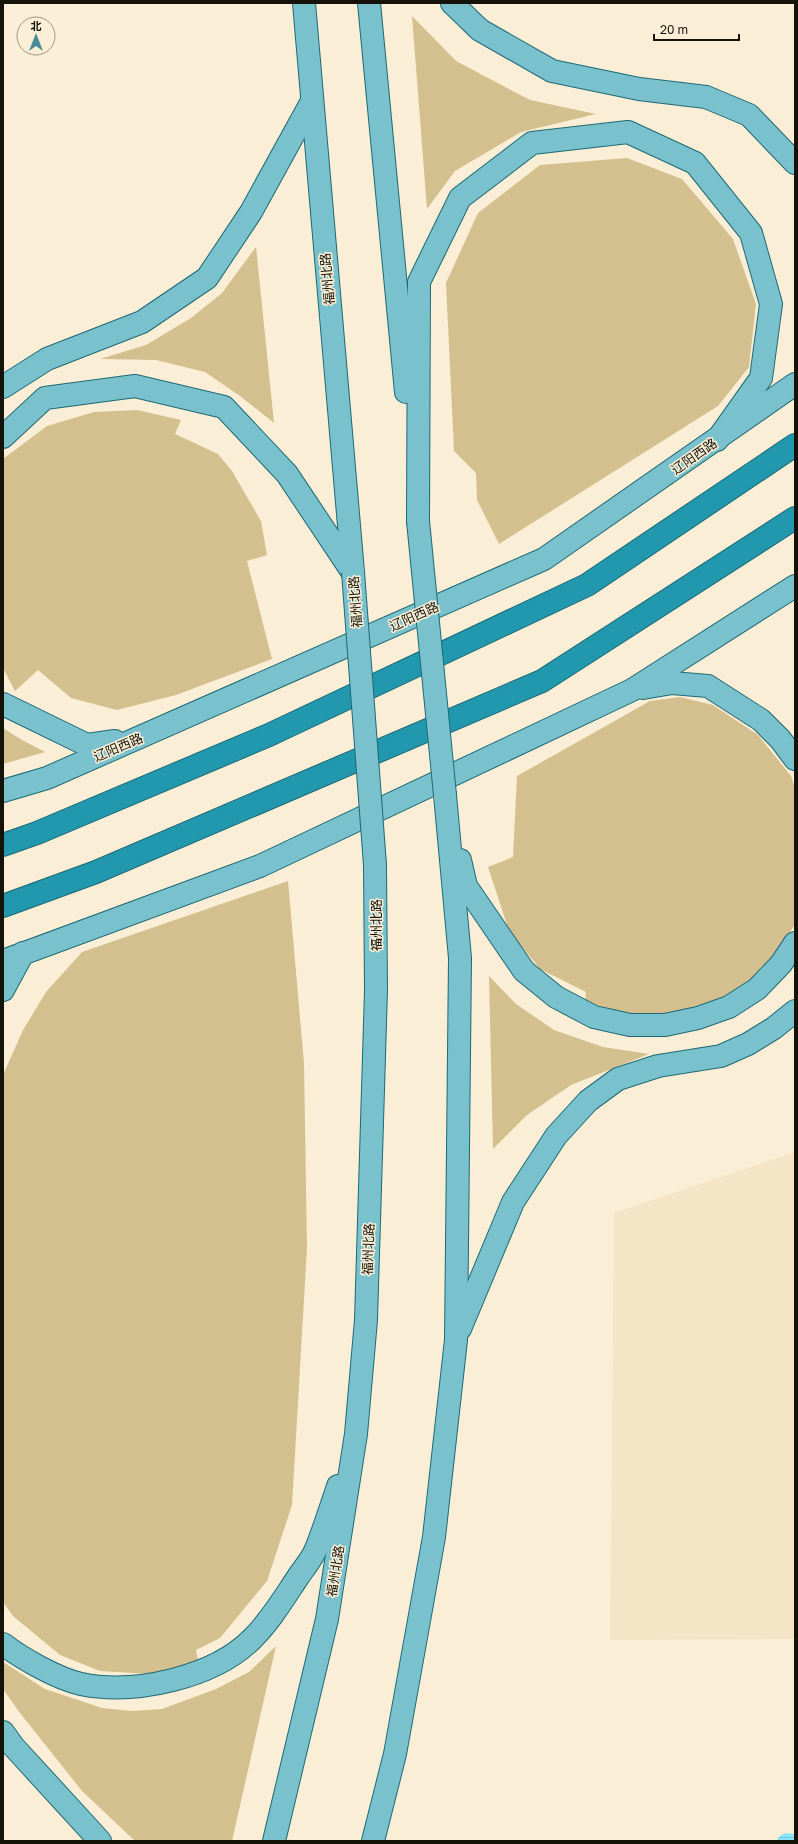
<svg xmlns="http://www.w3.org/2000/svg" width="798" height="1844" font-family="'Golos Text','Noto Sans SC',sans-serif">
	<defs>
		<pattern id="water-rules" width="6" height="5" patternUnits="userSpaceOnUse"><rect width="6" height="5" fill="#89e6fa"/><path d="M0 2.5h6" fill="none" stroke="#75c4d5"/></pattern>
	</defs>
	<rect width="100%" height="100%" fill="#faefd6"/>
	<polygon fill="#f3e5c5" points="795,1152 795,1639 610,1640 614,1213"/>
	<g fill="#d4bf8e">
		<polygon points="412,16 456,61 530,100 596,114 521,132 455,171 427,209"/>
		<polygon points="627,158 682,179 733,239 756,304 749,367 718,406 499,544 477,500 476,473 454,451 446,283 478,213 540,165"/>
		<polygon points="256,247 274,423 240,396 205,372 156,360 100,359 146,345 191,318 222,293"/>
		<polygon points="137,410 181,420 175,434 218,454 232,471 261,521 267,555 247,561 272,659 176,695 117,710 71,698 38,670 15,691 3,668 3,459 47,426 94,412"/>
		<polygon points="680,697 713,705 758,735 791,776 795,788 795,924 779,951 746,985 719,1000 675,1013 627,1013 585,1002 586,992 540,969 509,931 488,867 513,857 517,776 650,701"/>
		<polygon points="3,728 22,740 45,752 3,764"/>
		<polygon points="288,881 304,1063 307,1248 292,1505 267,1581 220,1638 196,1650 198,1661 151,1674 100,1671 60,1655 13,1616 3,1602 3,1075 23,1030 46,992 82,952"/>
		<polygon points="489,976 516,1004 554,1030 603,1047 649,1054 571,1085 527,1115 493,1149"/>
		<polygon points="276,1646 232,1841 135,1841 82,1791 20,1713 3,1689 3,1662 45,1689 102,1708 132,1711 162,1709 216,1689 249,1672"/>
	</g>
	<polygon fill="url(#water-rules)" points="785,1833 795,1834 795,1841 776,1841 780,1836"/>
	<g fill="none" stroke-linecap="round" stroke-linejoin="round">
		<defs>
			<g id="major">
				<polyline points="304,3 353,572"/>
				<polyline points="369,3 406,392"/>
				<polyline points="452,3 480,30 552,71 639,89 706,97 749,115 795,163"/>
				<polyline points="3,387 47,359 142,322 207,278 251,212 312,101"/>
				<polyline points="3,437 45,398 135,386 224,407 287,474 351,570"/>
				<polyline points="418,521 419,282 460,198 532,143 628,132 695,163 751,233 771,304 761,378 717,440"/>
				<polyline points="643,688 672,683 708,686 761,720 780,739 795,759"/>
				<polyline points="3,704 87,745 115,741"/>
				<polyline points="3,791 47,778 544,559 795,384"/>
				<polyline points="460,860 466,886 524,971 556,997 594,1017 630,1025 665,1025 698,1018 729,1007 757,989 781,964 795,943"/>
				<polyline points="3,961 260,866 632,690 795,586"/>
				<polyline points="3,990 23,953"/>
				<polyline points="460,1329 513,1202 556,1136 588,1101 618,1079 658,1066 721,1056 748,1044 774,1028 795,1011"/>
				<path d="M 3,1644 C 21,1658 58,1679 81,1684 C 134,1695 214,1678 253,1638 C 271,1620 284,1598 298,1577 C 304,1568 312,1559 316,1549 C 324,1529 331,1507 338,1486"/>
				<polyline points="3,1732 13,1746 100,1841"/>
				<polyline points="274,1841 327,1619 356,1434 366,1320 376,990 375,865"/>
				<polyline points="373,1841 395,1754 434,1537 456,1340 460,958 445,795"/>
			</g>
			<g id="highway">
				<polyline points="3,845 37,833 269,735 587,585 795,445"/>
				<polyline points="3,906 96,872 542,681 795,518"/>
			</g>
		</defs>
		<use href="#major" stroke="#1d6974" stroke-width="24"/>
		<use href="#highway" stroke="#1d6974" stroke-width="24"/>
		<use href="#major" stroke="#7ac1ce" stroke-width="22"/>
		<use href="#highway" stroke="#2198ae" stroke-width="22"/>
		<defs>
			<g id="major-bridge">
				<polyline points="418,521 445,795"/>
				<polyline points="353,572 375,865"/>
			</g>
		</defs>
		<use href="#major-bridge" stroke="#1d6974" stroke-width="24" stroke-linecap="butt"/>
		<use href="#major-bridge" stroke="#7ac1ce" stroke-width="22"/>
	</g>
	<g text-anchor="middle" dominant-baseline="central" stroke-width="3" stroke-linejoin="round" paint-order="stroke">
		<g font-size="13" fill="#151209" stroke="#faefd6">
			<text transform="translate(327 279) rotate(-95)">福州北路</text>
			<text transform="translate(694 456) rotate(-35)">辽阳西路</text>
			<text transform="translate(355 602) rotate(-94)">福州北路</text>
			<text transform="translate(414 616) rotate(-24)">辽阳西路</text>
			<text transform="translate(118 747) rotate(-23)">辽阳西路</text>
			<text transform="translate(376 925) rotate(-90)">福州北路</text>
			<text transform="translate(368 1249) rotate(-88)">福州北路</text>
			<text transform="translate(335 1571) rotate(-81)">福州北路</text>
		</g>
	</g>
	<rect width="798" height="1844" fill="none" stroke="#151209" stroke-width="8"/>
	<g transform="translate(36 36)"><circle r="19" fill="#faefd6" stroke="#9e9784"/>
	<path d="M0-3L7 15L0 10L-7 15Z" fill="#478b99"/>
	<text y="-6" font-size="11" font-weight="bold" text-anchor="middle" fill="#151209">北</text>
	</g>
	<path d="M654 34v6h85v-6" fill="none" stroke="#151209" stroke-width="2"/>
	<text x="660" y="34" font-size="12" fill="#151209" stroke="#faefd6" stroke-width="3" paint-order="stroke">20 m</text>
</svg>
